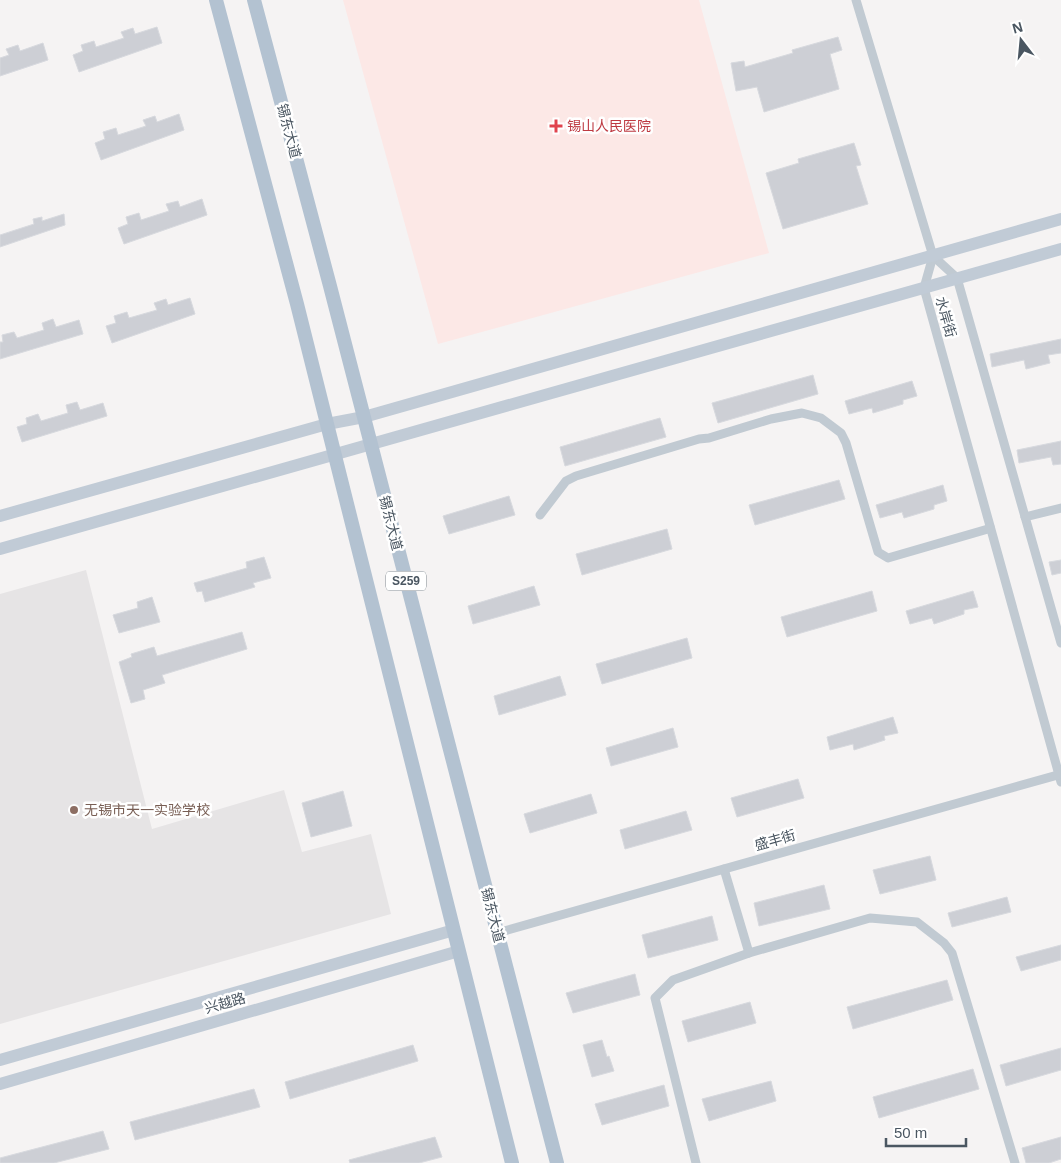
<svg xmlns="http://www.w3.org/2000/svg" width="1061" height="1163" font-family="Helvetica,'Noto Sans SC',sans-serif">
	<rect width="100%" height="100%" fill="#f5f3f3"/>
	<polygon fill="#e6e4e5" points="86,570 152,829 284,790 302,852 371,834 391,914 0,1024 0,594"/>
	<polygon fill="#fce8e6" points="343,0 699,0 769,253 438,344"/>
	<g fill="#cdcfd5" stroke="#d7d9de">
		<polygon points="157,27 162,43 79,72 73,55 83,51 81,45 94,41 96,47 124,38 121,32 133,28 135,34"/>
		<polygon points="838,37 842,50 830,54 839,89 764,112 757,87 736,91 731,63 744,61 745,67 793,53 792,50"/>
		<polygon points="43,43 48,60 0,76 0,58 9,55 6,49 18,45 20,51"/>
		<polygon points="179,114 184,130 101,160 95,143 105,139 103,132 116,128 118,135 146,126 143,120 155,116 157,122"/>
		<polygon points="854,143 861,165 856,166 868,204 783,229 766,173 799,163 798,159"/>
		<polygon points="202,199 207,215 124,244 118,228 128,224 126,217 139,213 141,220 169,211 166,204 178,201 180,207"/>
		<polygon points="64,214 65,225 0,247 0,235 34,224 33,219 42,217 42,221"/>
		<polygon points="190,298 195,314 112,343 106,326 116,323 114,316 127,312 129,318 157,310 154,303 166,299 168,305"/>
		<polygon points="53,319 56,327 79,320 83,334 0,359 0,342 3,342 2,335 14,332 17,338 44,330 42,323"/>
		<polygon points="1061,339 1061,353 1048,355 1050,363 1026,369 1024,360 992,367 990,354"/>
		<polygon points="813,375 818,394 718,423 712,403"/>
		<polygon points="912,381 917,396 903,400 903,404 873,413 872,408 849,414 845,401"/>
		<polygon points="77,402 80,410 103,403 107,416 22,442 17,427 27,424 26,418 38,414 41,421 68,413 66,405"/>
		<polygon points="660,418 666,437 565,466 560,447"/>
		<polygon points="1061,441 1061,464 1053,465 1051,457 1019,463 1017,450"/>
		<polygon points="839,480 845,499 755,525 749,505"/>
		<polygon points="943,485 947,501 934,505 934,509 904,518 902,512 880,518 876,505"/>
		<polygon points="509,496 515,515 449,534 443,516"/>
		<polygon points="667,529 672,549 582,575 576,554"/>
		<polygon points="264,557 271,578 253,583 255,587 205,602 202,591 197,592 194,583 247,568 246,562"/>
		<polygon points="1061,560 1061,573 1052,575 1049,562"/>
		<polygon points="534,586 540,605 473,624 468,606"/>
		<polygon points="872,591 877,611 787,637 781,617"/>
		<polygon points="973,591 978,607 964,610 964,614 934,624 932,618 910,624 906,611"/>
		<polygon points="152,597 160,622 119,633 113,615 138,608 137,602"/>
		<polygon points="242,632 247,649 162,675 165,683 143,690 145,699 131,703 119,662 132,657 131,654 154,647 157,656"/>
		<polygon points="687,638 692,658 602,684 596,664"/>
		<polygon points="560,676 566,695 499,715 494,696"/>
		<polygon points="893,717 898,733 884,736 885,740 854,750 853,744 830,750 827,737"/>
		<polygon points="673,728 678,747 611,766 606,748"/>
		<polygon points="798,779 804,798 737,817 731,798"/>
		<polygon points="343,791 352,826 311,837 302,803"/>
		<polygon points="591,794 597,813 530,833 524,814"/>
		<polygon points="686,811 692,830 625,849 620,830"/>
		<polygon points="930,856 936,880 880,894 873,870"/>
		<polygon points="824,885 830,909 759,926 754,903"/>
		<polygon points="1007,897 1011,912 952,927 948,913"/>
		<polygon points="712,916 718,940 648,958 642,935"/>
		<polygon points="1061,945 1061,960 1021,971 1016,957"/>
		<polygon points="635,974 640,995 573,1013 566,993"/>
		<polygon points="947,980 953,1000 853,1029 847,1007"/>
		<polygon points="750,1002 756,1023 688,1042 682,1021"/>
		<polygon points="602,1040 607,1057 609,1056 614,1071 592,1077 583,1045"/>
		<polygon points="413,1045 418,1061 290,1099 285,1082"/>
		<polygon points="1061,1048 1061,1070 1006,1086 1000,1065"/>
		<polygon points="973,1069 979,1089 879,1118 873,1097"/>
		<polygon points="771,1081 776,1101 709,1121 702,1099"/>
		<polygon points="664,1085 669,1106 602,1125 595,1104"/>
		<polygon points="254,1089 260,1107 135,1140 130,1122"/>
		<polygon points="103,1131 109,1149 54,1163 0,1163 0,1158"/>
		<polygon points="435,1137 442,1157 419,1163 350,1163 349,1160"/>
		<polygon points="1061,1137 1061,1159 1049,1163 1026,1163 1022,1148"/>
	</g>
	<g fill="none" stroke-linecap="round" stroke-linejoin="round">
		<g stroke="#c1cad2" stroke-width="9">
			<polyline points="856,0 933,256 957,278 1061,643"/>
			<polyline points="933,256 924,288 1061,782"/>
			<polyline points="540,515 566,481 576,476 699,439 709,438 771,419 802,413 821,418 841,433 846,443 878,552 888,558 988,529 990,527"/>
			<polyline points="1025,517 1061,508"/>
			<polyline points="724,869 749,953"/>
			<polyline points="497,933 1061,774"/>
			<polyline points="696,1163 655,998 673,980 749,953 870,918 917,922 944,943 952,953 1015,1163"/>
		</g>
		<g stroke="#c1cbd6" stroke-width="12">
			<polyline points="0,516 327,424 364,417 1061,219"/>
			<polyline points="0,549 1061,249"/>
			<polyline points="0,1060 454,930"/>
			<polyline points="0,1084 459,951"/>
		</g>
		<g stroke="#b3c2d1" stroke-width="14">
			<polyline points="216,0 297,304 512,1163"/>
			<polyline points="254,0 330,286 557,1163"/>
		</g>
	</g>
	<path fill="#e0444e" stroke="#fff" stroke-width="2" d="M553.5 118.5h5v5h5v5h-5v5h-5v-5h-5v-5h5z"/>
	<circle fill="#8d6e63" stroke="#fff" stroke-width="2" cx="74" cy="810" r="5"/>
	<g text-anchor="middle" dominant-baseline="central" stroke-width="5" stroke-linejoin="round" paint-order="stroke">
		<rect fill="#fff" stroke="#808990" stroke-width="1" x="386" y="571.5" width="40" height="19" rx="4"/>
		<g font-size="12" font-weight="bold" fill="#4a5661">
			<text x="406" y="581">S259</text>
		</g>
		<g font-size="14" fill="#be3a42" stroke="#fff" text-anchor="start">
			<text x="567" y="126">锡山人民医院</text>
		</g>
		<g font-size="14" fill="#4a5661" stroke="#fff">
			<text transform="translate(289 131) rotate(75)">锡东大道</text>
			<text transform="translate(946 317) rotate(74)">水岸街</text>
			<text transform="translate(391 523) rotate(76)">锡东大道</text>
			<text transform="translate(775 840) rotate(-16)">盛丰街</text>
			<text transform="translate(493 915) rotate(76)">锡东大道</text>
			<text transform="translate(225 1003) rotate(-16)">兴越路</text>
		</g>
		<g font-size="14" fill="#785e54" stroke="#fff" text-anchor="start">
			<text x="84" y="810">无锡市天一实验学校</text>
		</g>
	</g>
	<g transform="translate(1021 40) rotate(344)" stroke="#ffffff" stroke-width="4" paint-order="stroke">
	<path d="M0-4L9 19L0 12L-9 19Z" fill="#4a5661"/>
	<text y="-8" font-size="14" font-weight="bold" text-anchor="middle" fill="#4a5661">N</text>
	</g>
	<path d="M886 1138v8h80v-8" fill="none" stroke="#4a5661" stroke-width="2.5"/>
	<text x="894" y="1138" font-size="15" fill="#4a5661" stroke="#ffffff" stroke-width="4" paint-order="stroke">50 m</text>
</svg>
